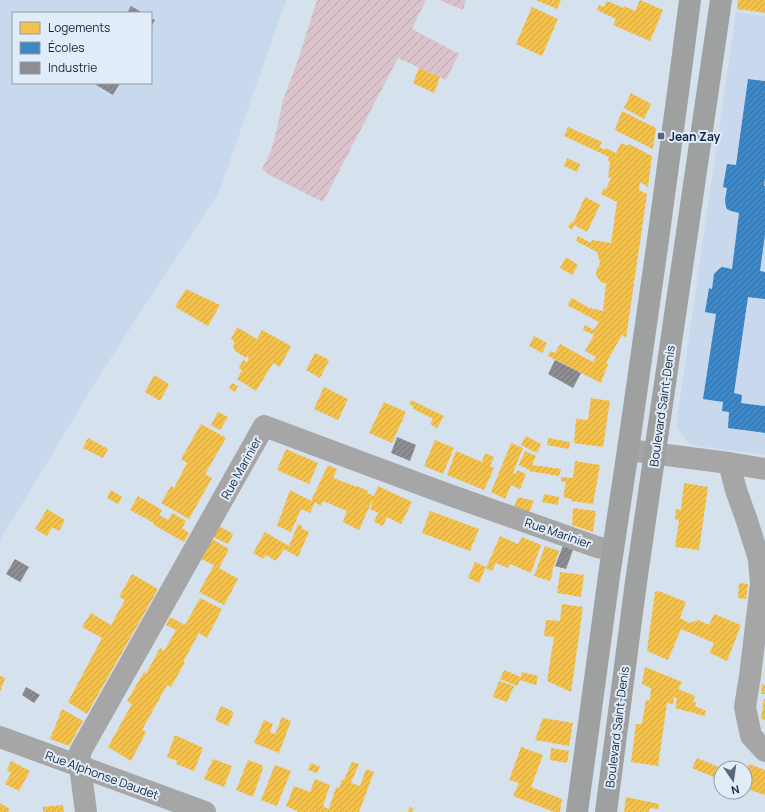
<svg xmlns="http://www.w3.org/2000/svg" width="765" height="812" font-family="Manrope,sans-serif">
	<defs>
		<pattern id="garden-furrows" width="10" height="10" patternUnits="userSpaceOnUse"><rect width="10" height="10" fill="#dbc3cb"/><path d="M-1 1l2-2M0 10L10 0M9 11l2-2" fill="none" stroke="#bba7af"/></pattern>
		<pattern id="homes-hatch" width="6" height="6" patternUnits="userSpaceOnUse"><rect width="6" height="6" fill="#f2c14e"/><path d="M-1 1l2-2M0 6l6-6M5 7l2-2" fill="none" stroke="#cea645"/></pattern>
		<pattern id="schools-hatch" width="6" height="6" patternUnits="userSpaceOnUse"><rect width="6" height="6" fill="#3f88c5"/><path d="M-1 1l2-2M0 6l6-6M5 7l2-2" fill="none" stroke="#336fa1"/></pattern>
		<pattern id="industry-hatch" width="6" height="6" patternUnits="userSpaceOnUse"><rect width="6" height="6" fill="#8d8d92"/><path d="M-1 1l2-2M0 6l6-6M5 7l2-2" fill="none" stroke="#727378"/></pattern>
	</defs>
	<rect width="100%" height="100%" fill="#d6e1ee"/>
	<g fill="#c8d8ed" fill-rule="evenodd">
		<path d="M 0,0 L 286,0 L 219,192 L 101,373 L 0,540 ZM 13,13 L 151,13 L 151,83 L 13,83 Z"/>
		<polygon points="736,12 765,16 765,455 690,445 676,427"/>
	</g>
	<g fill="url(#garden-furrows)">
		<polygon points="317,0 426,0 412,29 459,54 446,80 398,58 323,202 271,176 262,169 271,151 277,129 283,100 298,60"/>
		<polygon points="439,0 466,0 463,10"/>
	</g>
	<g fill="url(#homes-hatch)">
		<polygon points="536,0 561,0 557,9"/>
		<polygon points="640,0 663,10 650,41 613,25 616,19 597,10 599,5 604,7 607,1 624,8 624,6 635,11"/>
		<polygon points="738,0 765,0 765,13 737,9"/>
		<polygon points="532,7 558,19 542,56 516,44"/>
		<polygon points="419,68 440,77 434,93 413,83"/>
		<polygon points="631,93 651,104 644,119 624,108"/>
		<polygon points="622,111 656,128 653,149 615,130"/>
		<polygon points="568,127 602,142 599,147 605,150 606,148 616,153 621,143 628,146 629,144 652,156 648,187 640,182 639,190 647,194 626,338 622,335 606,363 608,364 601,383 548,356 550,351 555,353 560,344 593,362 596,357 585,351 594,335 583,330 585,325 594,330 599,322 567,305 572,298 589,308 603,311 606,283 603,283 600,281 596,275 597,267 599,268 600,260 599,259 597,252 576,241 578,236 591,243 592,240 611,243 617,202 601,194 604,188 606,189 611,178 608,177 610,162 608,161 609,157 564,136"/>
		<polygon points="567,158 580,164 577,172 564,166"/>
		<polygon points="585,197 600,205 587,232 574,225 572,230 568,227 571,222 573,223"/>
		<polygon points="566,257 578,265 572,275 560,268"/>
		<polygon points="186,289 220,305 208,326 175,307"/>
		<polygon points="237,327 257,339 262,330 291,346 280,367 273,363 256,391 237,379 242,370 239,368 243,360 247,362 249,358 247,356 246,358 235,351 233,346 235,342 231,339"/>
		<polygon points="534,336 547,343 542,353 529,346"/>
		<polygon points="315,353 329,360 320,378 306,370"/>
		<polygon points="154,375 169,384 160,401 145,392"/>
		<polygon points="232,383 238,386 235,392 229,388"/>
		<polygon points="324,387 348,399 338,420 314,409"/>
		<polygon points="591,398 610,401 603,447 574,443 576,419 588,420"/>
		<polygon points="411,400 444,416 437,428 430,424 433,419 412,408 414,406 409,404"/>
		<polygon points="384,402 406,412 392,443 369,433"/>
		<polygon points="218,412 228,417 220,430 211,425"/>
		<polygon points="201,424 226,438 205,474 212,478 189,519 161,503 171,486 174,488 187,463 181,459"/>
		<polygon points="526,436 541,444 537,453 521,445"/>
		<polygon points="88,438 108,449 103,458 83,448"/>
		<polygon points="548,438 570,442 569,449 547,445"/>
		<polygon points="435,440 454,448 443,474 424,466"/>
		<polygon points="511,443 523,448 513,473 516,474 517,470 526,474 520,489 511,485 505,499 491,492"/>
		<polygon points="286,449 318,463 309,484 277,470"/>
		<polygon points="456,451 482,462 485,453 494,457 490,466 494,468 484,490 447,475"/>
		<polygon points="525,451 536,456 532,465 561,469 559,476 529,471 530,470 519,465"/>
		<polygon points="575,461 600,465 593,504 571,501 571,499 563,497 566,482 561,481 561,477 573,478"/>
		<polygon points="328,465 337,469 333,478 357,487 357,486 368,491 367,493 374,496 378,486 412,502 401,524 387,517 383,526 374,522 378,513 370,509 373,501 372,501 359,530 343,522 347,511 323,501 321,506 315,502 310,513 301,509 291,532 277,526 290,490 311,501"/>
		<polygon points="684,483 708,487 699,550 675,547 679,520 675,519 676,509 681,510"/>
		<polygon points="111,490 122,497 118,504 107,498"/>
		<polygon points="544,494 559,497 558,505 542,502"/>
		<polygon points="138,496 162,510 159,515 168,520 172,513 186,521 182,528 189,533 184,542 154,525 154,523 130,510"/>
		<polygon points="518,497 534,501 529,512 514,507"/>
		<polygon points="573,508 596,511 593,532 572,525"/>
		<polygon points="47,509 65,520 59,531 52,527 47,536 35,529"/>
		<polygon points="430,511 479,529 470,551 422,533"/>
		<polygon points="298,524 302,526 301,528 309,532 298,557 284,549 276,561 266,555 263,559 253,553 265,532 289,546"/>
		<polygon points="219,526 233,534 228,544 213,537"/>
		<polygon points="500,536 518,544 522,537 541,545 531,573 510,564 508,568 496,563 492,571 486,568"/>
		<polygon points="212,539 229,549 219,568 238,579 224,605 199,592 214,565 201,559"/>
		<polygon points="545,546 559,551 552,571 553,572 550,581 534,576"/>
		<polygon points="475,562 486,567 479,583 468,578"/>
		<polygon points="560,572 584,575 581,597 557,593"/>
		<polygon points="132,574 158,589 87,714 68,702 102,638 82,627 91,613 111,625 125,600 119,597"/>
		<polygon points="739,583 748,584 746,599 738,598"/>
		<polygon points="659,591 686,602 680,618 689,623 698,620 709,625 714,614 741,625 727,661 710,653 714,643 681,629 668,660 647,651 655,592"/>
		<polygon points="200,598 222,609 207,638 199,633 183,662 185,662 171,687 167,685 142,730 146,732 131,761 108,747 132,704 127,701 144,672 146,674 160,648 164,651 176,630 166,625 170,617 185,625"/>
		<polygon points="562,604 583,607 571,692 547,681 554,637 544,636 546,620 560,621"/>
		<polygon points="645,667 682,682 678,689 695,696 693,701 697,703 695,706 706,711 705,716 675,708 677,698 674,697 673,704 667,703 658,766 631,762 636,724 642,724 646,700 650,701 651,688 642,684"/>
		<polygon points="504,670 521,677 522,672 538,676 536,685 520,680 517,686 500,679"/>
		<polygon points="0,676 5,678 0,692"/>
		<polygon points="499,681 514,686 507,702 493,697"/>
		<polygon points="762,684 765,685 765,694 761,694"/>
		<polygon points="764,699 765,699 765,720 761,719"/>
		<polygon points="221,706 234,712 228,726 215,720"/>
		<polygon points="62,709 83,721 69,746 50,739"/>
		<polygon points="282,717 291,721 279,753 254,743 264,720 273,724 270,732 275,734"/>
		<polygon points="543,718 573,723 569,746 535,740"/>
		<polygon points="175,735 203,748 194,771 176,764 177,761 167,757"/>
		<polygon points="521,747 543,755 531,787 562,799 560,812 554,812 513,796 519,783 509,780"/>
		<polygon points="551,748 569,751 567,763 550,760"/>
		<polygon points="697,758 721,768 721,780 692,768"/>
		<polygon points="213,759 232,766 224,787 204,779"/>
		<polygon points="248,760 262,765 263,768 253,797 236,790"/>
		<polygon points="11,761 30,771 19,791 5,784 11,773 7,770"/>
		<polygon points="352,762 359,764 351,783 360,786 366,769 374,772 359,812 299,812 286,806 294,786 310,792 315,779 330,785 323,806 329,809 336,787 339,788 342,780 344,780"/>
		<polygon points="311,763 320,767 317,773 308,770"/>
		<polygon points="749,764 765,770 765,795 745,788 745,778"/>
		<polygon points="275,765 291,771 277,806 261,800"/>
		<polygon points="626,797 659,804 658,809 650,808 649,812 624,812"/>
		<polygon points="0,803 10,809 8,812 0,812"/>
		<polygon points="63,805 64,812 43,812 43,807"/>
		<polygon points="410,807 414,809 412,812 408,812"/>
	</g>
	<polygon fill="url(#schools-hatch)" points="748,79 765,81 765,178 764,186 765,186 765,235 760,271 765,272 765,299 748,297 734,393 742,395 741,403 765,406 765,433 728,428 729,412 722,411 723,402 703,399 716,314 705,312 709,288 712,289 714,274 719,269 722,267 732,269 739,213 731,211 727,209 726,207 725,200 727,188 723,187 727,164 736,165"/>
	<g fill="url(#industry-hatch)">
		<polygon points="131,6 143,13 127,13"/>
		<polygon points="151,18 155,20 151,27"/>
		<polygon points="93,83 120,83 113,95"/>
		<polygon points="555,360 581,373 573,388 548,374"/>
		<polygon points="397,437 416,445 410,461 391,453"/>
		<polygon points="563,546 573,550 566,569 555,566"/>
		<polygon points="15,559 29,567 20,582 6,574"/>
		<polygon points="26,687 40,695 34,703 22,695"/>
	</g>
	<g fill="none" stroke-linecap="round" stroke-linejoin="round">
		<g stroke="#a7a6a7" stroke-width="22">
			<polyline points="628,450 729,463 765,469"/>
			<polyline points="729,463 736,490 747,521 759,559 761,584 750,676 745,707 751,736 765,751"/>
			<polyline points="0,737 205,812"/>
			<polyline points="86,812 80,766 80,752 264,426 444,493 597,547 607,549"/>
		</g>
		<g stroke="#9fa0a0" stroke-width="22">
			<polyline points="577,812 609,576 628,450 657,247 679,85 690,0"/>
			<polyline points="606,812 636,582 721,0"/>
		</g>
	</g>
	<rect fill="#57677b" stroke="#e2ecf9" stroke-width="1.5" x="657" y="132" width="8" height="8" rx="2"/>
	<g text-anchor="middle" dominant-baseline="central" stroke-width="4" stroke-linejoin="round" paint-order="stroke">
		<g font-size="12" font-weight="bold" fill="#12263d" stroke="#e2ecf9" text-anchor="start">
			<text x="669" y="136">Jean Zay</text>
		</g>
		<g font-size="12" fill="#12263d" stroke="#e2ecf9">
			<text transform="translate(662 406) rotate(-82)">Boulevard Saint-Denis</text>
			<text transform="translate(241 468) rotate(-61)">Rue Marinier</text>
			<text transform="translate(558 533) rotate(19)">Rue Marinier</text>
			<text transform="translate(617 727) rotate(-83)">Boulevard Saint-Denis</text>
			<text transform="translate(102 775) rotate(20)">Rue Alphonse Daudet</text>
		</g>
	</g>
	<rect x="12" y="12" width="140" height="72" fill="#e2ecf9" stroke="#8f9dae"/>
	<rect x="20" y="22" width="20" height="12" fill="#f2c14e" stroke="#8f9dae"/>
	<text x="48" y="32" font-size="12" fill="#12263d">Logements</text>
	<rect x="20" y="42" width="20" height="12" fill="#3f88c5" stroke="#8f9dae"/>
	<text x="48" y="52" font-size="12" fill="#12263d">Écoles</text>
	<rect x="20" y="62" width="20" height="12" fill="#8d8d92" stroke="#8f9dae"/>
	<text x="48" y="72" font-size="12" fill="#12263d">Industrie</text>
	<g transform="translate(733 780) rotate(167)"><circle r="19" fill="#e2ecf9" stroke="#8f9dae"/>
	<path d="M0-3L7 15L0 10L-7 15Z" fill="#57677b"/>
	<text y="-6" font-size="11" font-weight="bold" text-anchor="middle" fill="#12263d">N</text>
	</g>
</svg>
